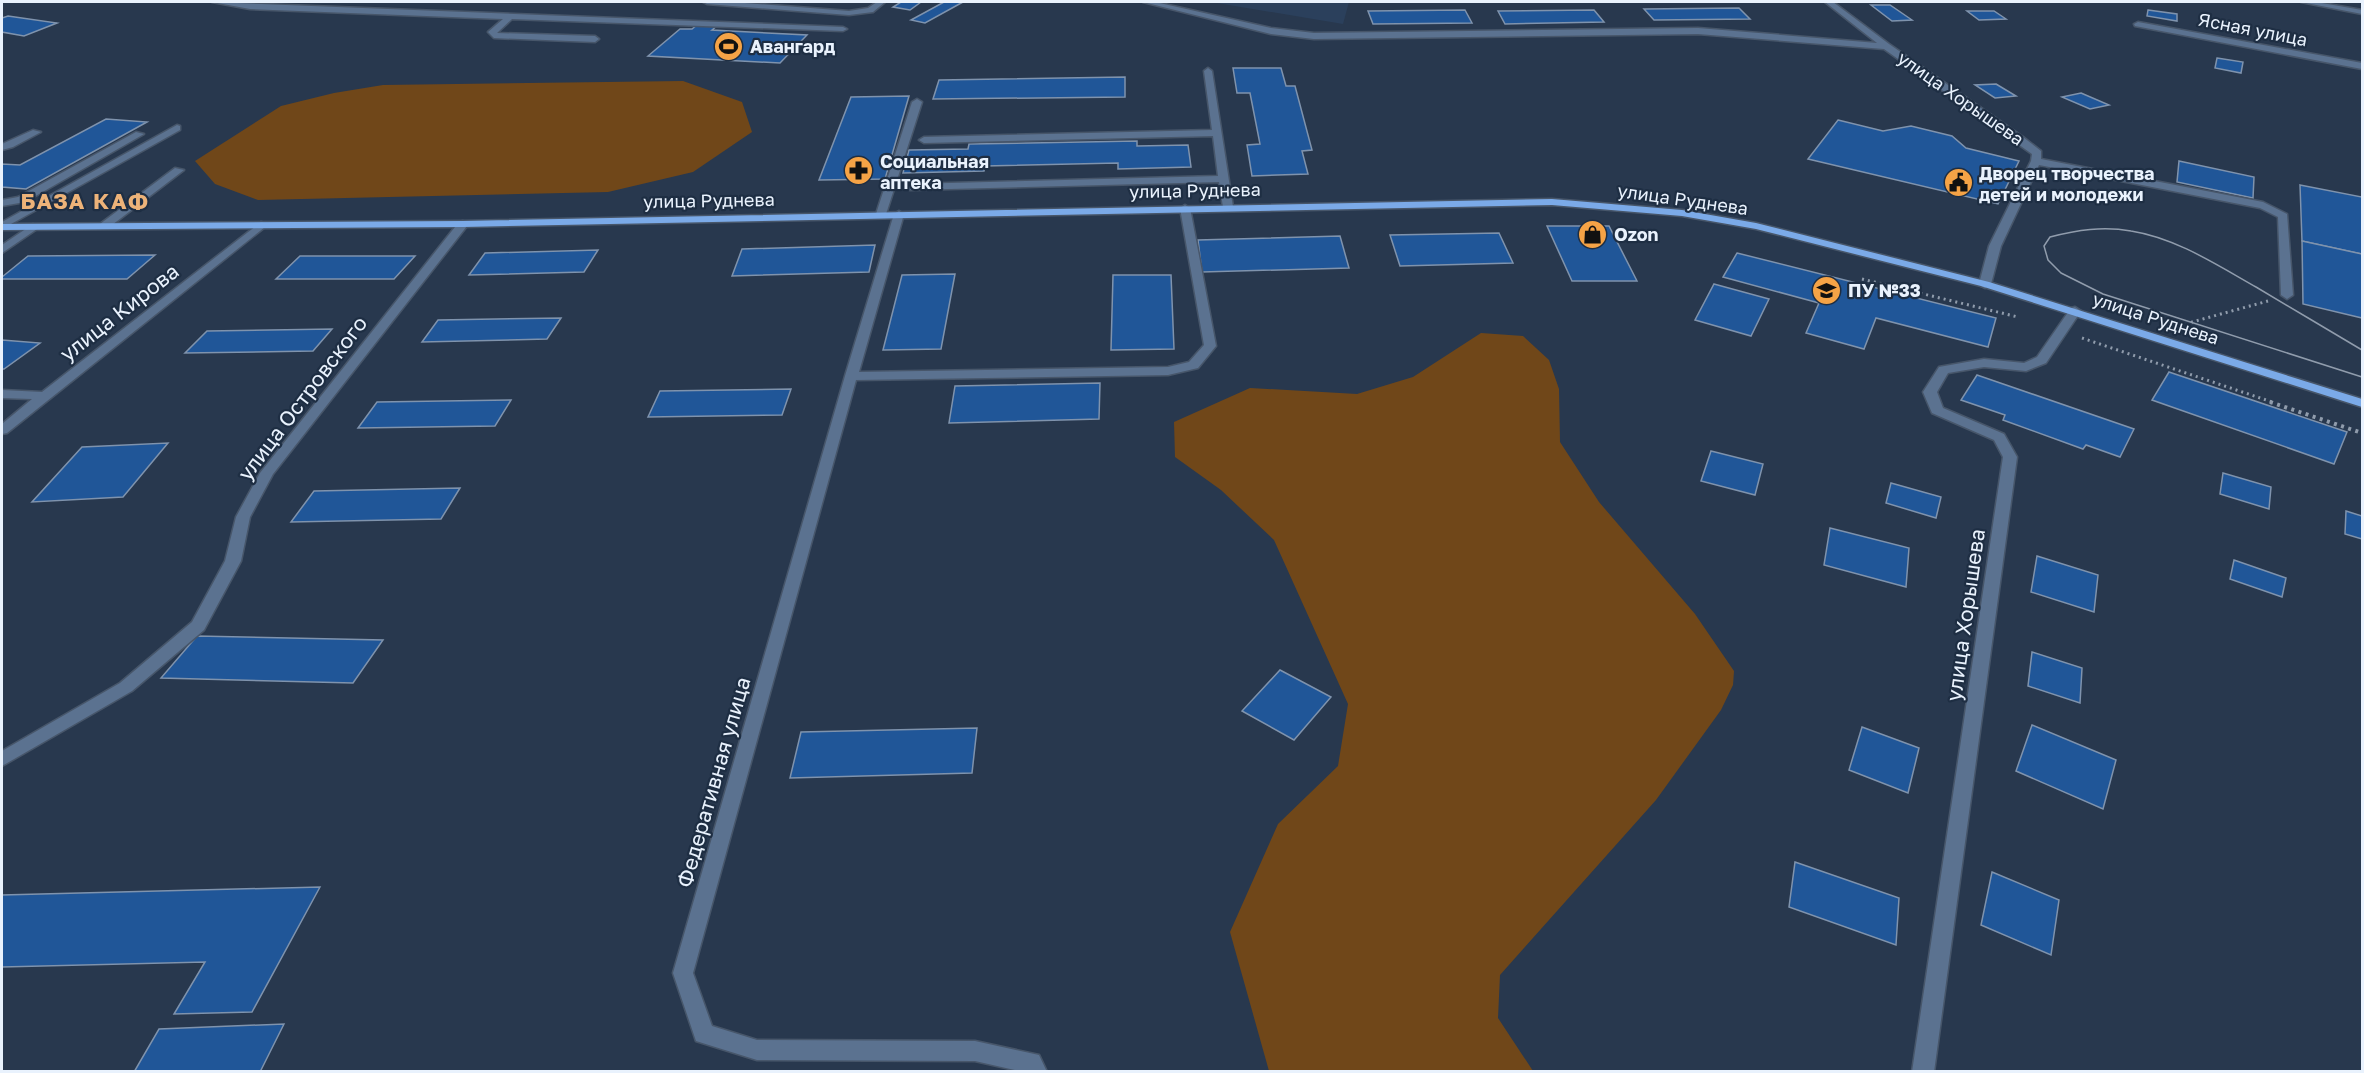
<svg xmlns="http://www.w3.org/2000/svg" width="2364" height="1073" font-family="'Golos Text',sans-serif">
	<rect width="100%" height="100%" fill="#28384e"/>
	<polygon fill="#2b405c" points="1211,2 1349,2 1343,24"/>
	<g fill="#704719">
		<polygon points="683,81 742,102 752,132 693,172 608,192 258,200 215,184 195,161 281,106 334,93 383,85"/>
		<polygon points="1481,333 1523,336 1549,360 1559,389 1560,442 1599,502 1695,614 1734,671 1733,685 1721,710 1656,800 1500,975 1498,1018 1533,1071 1269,1071 1230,932 1278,824 1338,766 1348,704 1274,540 1221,490 1175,457 1174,422 1250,388 1357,394 1413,377"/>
	</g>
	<g fill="#205698" stroke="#7f93ad" stroke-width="1.5">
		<polygon points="901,2 921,2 910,10 893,7"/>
		<polygon points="944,2 963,2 925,23 911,20"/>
		<polygon points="1871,5 1890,5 1912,20 1892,21"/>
		<polygon points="1739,8 1750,19 1654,20 1644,9"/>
		<polygon points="1465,10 1472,23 1373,24 1368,11"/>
		<polygon points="1594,10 1604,22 1505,24 1498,11"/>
		<polygon points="2148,10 2177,14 2177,21 2147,16"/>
		<polygon points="1967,11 1994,11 2006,19 1979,20"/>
		<polygon points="8,16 57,23 24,36 2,32 2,18"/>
		<polygon points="2223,21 2249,26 2250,32 2223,28"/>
		<polygon points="697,25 717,26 712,30 807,35 780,63 648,56 680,29 692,29"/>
		<polygon points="2217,58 2243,62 2241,73 2215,68"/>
		<polygon points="1233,68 1281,68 1286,86 1295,86 1312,150 1302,151 1308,174 1252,176 1247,145 1260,144 1250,93 1237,93"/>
		<polygon points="1125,77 1125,97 933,99 939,80"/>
		<polygon points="1996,84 2016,96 1995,98 1975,85"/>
		<polygon points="2081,93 2109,105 2090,109 2062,97"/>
		<polygon points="909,96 885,179 819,180 851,97"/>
		<polygon points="106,119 147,122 26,189 2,187 2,164 20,165"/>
		<polygon points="1838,120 1883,131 1911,126 1952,136 1966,148 2019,161 1998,204 1808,159"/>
		<polygon points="1137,141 1137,146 1188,145 1191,167 1118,169 1118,163 985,166 984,171 903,173 909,150 968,149 969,144"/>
		<polygon points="2179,161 2254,177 2253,198 2177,182"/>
		<polygon points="2300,185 2362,197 2362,254 2302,241"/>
		<polygon points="1547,226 1609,226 1637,281 1572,281"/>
		<polygon points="1499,233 1513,263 1400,266 1390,235"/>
		<polygon points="1340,236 1349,268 1202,272 1198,240"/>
		<polygon points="2302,241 2362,254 2362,318 2303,304"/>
		<polygon points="875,245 869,272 732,276 742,249"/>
		<polygon points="598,250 584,272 469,275 485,253"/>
		<polygon points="1737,253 1996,318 1988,347 1876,318 1864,349 1806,333 1819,303 1723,277"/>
		<polygon points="155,255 127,279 2,279 2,277 28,256"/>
		<polygon points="300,256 415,256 394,279 276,279"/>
		<polygon points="955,274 941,349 883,350 902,275"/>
		<polygon points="1113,275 1171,275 1174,349 1111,350"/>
		<polygon points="1714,284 1769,299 1751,336 1695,320"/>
		<polygon points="561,318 547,339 422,342 438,320"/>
		<polygon points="332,329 313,351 185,353 207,331"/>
		<polygon points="2,340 40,343 4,369 2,369"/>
		<polygon points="2169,372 2347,432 2334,464 2152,400"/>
		<polygon points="1977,375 2134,429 2120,457 2086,445 2083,449 2003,420 2005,415 1961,400"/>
		<polygon points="1100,383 1099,419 949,423 955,386"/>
		<polygon points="791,389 782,415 648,417 660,391"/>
		<polygon points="511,400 495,426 358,428 377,402"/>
		<polygon points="168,443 123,497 32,502 82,447"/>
		<polygon points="1711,451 1763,464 1755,495 1701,481"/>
		<polygon points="2223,473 2271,487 2269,509 2220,494"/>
		<polygon points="1891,483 1941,497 1936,518 1886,503"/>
		<polygon points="460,488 441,519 291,522 314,491"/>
		<polygon points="2346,511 2362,516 2362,539 2345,534"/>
		<polygon points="1830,528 1909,548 1906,587 1824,565"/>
		<polygon points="2037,556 2098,575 2094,612 2031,592"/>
		<polygon points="2234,560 2286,578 2282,597 2230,579"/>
		<polygon points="197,636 383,640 353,683 161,678"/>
		<polygon points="2032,652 2082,668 2080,703 2028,686"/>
		<polygon points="1280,670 1331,697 1294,740 1242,711"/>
		<polygon points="2032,725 2116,760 2103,809 2016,771"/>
		<polygon points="1862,727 1919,748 1908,793 1849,770"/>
		<polygon points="977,728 972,773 790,778 801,732"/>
		<polygon points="1795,862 1899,898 1896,945 1789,907"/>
		<polygon points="1992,872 2059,900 2051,955 1981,925"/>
		<polygon points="320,887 252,1012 174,1014 205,962 2,967 2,895"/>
		<polygon points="284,1024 260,1072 134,1072 159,1029"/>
	</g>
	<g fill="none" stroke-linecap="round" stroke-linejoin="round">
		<defs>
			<g id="minor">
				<polygon points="212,2 843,27 847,29 843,31 512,19 497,33 595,36 599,39 595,42 494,38 488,32 503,19 250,9"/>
				<polygon points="703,2 732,2 849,11 868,8 877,2 885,2 873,12 849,15 707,4"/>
				<polygon points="1143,2 1155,2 1271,28 1314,33 1698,28 1877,43 1825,2 1833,2 1889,44 2023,137 2041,151 2041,159 2263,202 2287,214 2293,295 2287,299 2281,295 2278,217 2260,208 2039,165 2001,246 1991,284 1985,288 1981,286 1979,284 1989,246 2031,161 2032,154 1884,49 1698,34 1314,39 1271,34"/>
				<polygon points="2301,2 2316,2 2362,10 2362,14"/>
				<polygon points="2138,22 2362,63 2362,69 2135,26 2134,24"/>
				<polygon points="1208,68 1212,71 1233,207 1232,209 1228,210 1223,207 1219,182 910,190 905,187 910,184 1218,176 1213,136 924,143 919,140 924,137 1212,130 1204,71"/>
				<polygon points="917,99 922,102 886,214 881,217 877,216 876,214 912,102"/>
				<polygon points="177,125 180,126 180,130 2,229 2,222"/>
				<polygon points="33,130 41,132 13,147 2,150 2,144"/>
				<polygon points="136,132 144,134 25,202 2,206 2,200 18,197"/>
				<polygon points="175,168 184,170 108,228 100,228 100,224"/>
				<polygon points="1185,205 1190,208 1216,346 1198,368 1168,375 856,380 693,973 712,1026 757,1040 975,1041 1039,1055 1047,1072 1024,1072 975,1061 757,1060 696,1041 673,973 845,376 894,214 899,211 904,214 859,372 1168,367 1189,362 1204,345 1180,208"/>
				<polygon points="463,221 468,224 467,226 273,474 250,517 241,561 204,630 132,691 2,766 2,751 120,683 192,622 225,561 236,517 260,473 459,222"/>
				<polygon points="261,222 265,223 265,227 7,433 2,434 2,424 32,399 2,398 2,390 42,392"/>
				<polygon points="33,224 38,227 37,229 2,253 2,245"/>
				<polygon points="2075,307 2081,311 2046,363 2026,371 1984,367 1948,373 1937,392 1943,408 2004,434 2017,457 1934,1072 1912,1072 2003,457 1994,440 1932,413 1923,392 1939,367 1984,359 2024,363 2037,357 2071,308"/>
			</g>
			<polygon id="major" points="1552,199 1682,210 1756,223 1989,282 2362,399 2362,407 1981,286 1756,229 1682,216 1552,205 463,227 2,230 2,224 463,221"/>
		</defs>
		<use href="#minor" stroke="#47566a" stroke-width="3"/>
		<use href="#major" stroke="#47566a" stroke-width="3"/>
		<g stroke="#909cac" stroke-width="3" stroke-dasharray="2 4" stroke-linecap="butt">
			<polyline points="1862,279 2018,317"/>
			<polyline points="2187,327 2192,322 2268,301"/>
			<polyline points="2082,338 2275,403"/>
		</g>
		<polyline stroke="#909cac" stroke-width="4" stroke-dasharray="3 4.5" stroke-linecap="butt" points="2270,402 2362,433"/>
		<use href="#minor" fill="#5b7290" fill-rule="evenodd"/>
		<use href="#major" fill="#7baae8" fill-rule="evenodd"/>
		<path stroke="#909cac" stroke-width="1.5" d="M 2362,350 C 2327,329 2291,308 2256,287 C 2217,265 2176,238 2131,231 C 2103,226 2077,230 2050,237 L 2044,246 L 2048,260 L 2061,273 L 2103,294 L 2362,377"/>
	</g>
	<defs>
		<symbol id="stadium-disc" viewBox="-11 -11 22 22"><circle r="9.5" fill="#f5a346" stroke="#1e2e43"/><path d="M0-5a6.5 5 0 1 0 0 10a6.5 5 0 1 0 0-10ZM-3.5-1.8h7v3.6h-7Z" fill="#111"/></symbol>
		<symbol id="pharmacy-disc" viewBox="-11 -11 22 22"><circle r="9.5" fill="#f5a346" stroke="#1e2e43"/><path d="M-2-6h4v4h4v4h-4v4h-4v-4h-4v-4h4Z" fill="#111"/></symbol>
		<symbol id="civic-disc" viewBox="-11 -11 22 22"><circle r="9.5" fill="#f5a346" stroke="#1e2e43"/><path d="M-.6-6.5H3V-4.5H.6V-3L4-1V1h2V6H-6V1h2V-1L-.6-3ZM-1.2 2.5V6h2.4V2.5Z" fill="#111"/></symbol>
		<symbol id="shop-disc" viewBox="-11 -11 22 22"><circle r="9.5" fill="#f5a346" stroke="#1e2e43"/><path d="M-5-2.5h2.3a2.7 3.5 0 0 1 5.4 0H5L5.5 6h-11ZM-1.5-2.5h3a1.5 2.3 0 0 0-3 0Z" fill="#111"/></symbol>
		<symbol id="university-disc" viewBox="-11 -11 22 22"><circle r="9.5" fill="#f5a346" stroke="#1e2e43"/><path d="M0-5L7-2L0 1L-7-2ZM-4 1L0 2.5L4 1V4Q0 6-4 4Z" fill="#111"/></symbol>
	</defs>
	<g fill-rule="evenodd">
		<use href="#stadium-disc" x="712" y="30" width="33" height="33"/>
		<use href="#pharmacy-disc" x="842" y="154" width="33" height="33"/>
		<use href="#civic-disc" x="1942" y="166" width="33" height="33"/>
		<use href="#shop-disc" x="1576" y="218" width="33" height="33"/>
		<use href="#university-disc" x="1810" y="274" width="33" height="33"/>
	</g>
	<g text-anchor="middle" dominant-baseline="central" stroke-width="4.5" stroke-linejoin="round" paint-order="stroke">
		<g font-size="18" fill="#e9f2fd" stroke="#1e2e43">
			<text transform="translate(2253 29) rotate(11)">Ясная улица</text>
			<text transform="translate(1961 98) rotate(35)">улица Хорышева</text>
			<text transform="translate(1195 190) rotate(-1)">улица Руднева</text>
			<text transform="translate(1683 199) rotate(8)">улица Руднева</text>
			<text transform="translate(709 200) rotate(-1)">улица Руднева</text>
			<text transform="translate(2156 318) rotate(18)">улица Руднева</text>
		</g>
		<g font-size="18" font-weight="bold" fill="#e9f2fd" stroke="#1e2e43" text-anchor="start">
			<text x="750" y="46">Авангард</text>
			<text x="880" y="161">Социальная<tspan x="880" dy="21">аптека</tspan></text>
			<text x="1979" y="173">Дворец творчества<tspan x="1979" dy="21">детей и молодежи</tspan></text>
			<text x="1614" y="234">Ozon</text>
			<text x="1848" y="290">ПУ №33</text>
		</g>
		<g font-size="21" fill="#e9f2fd" stroke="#1e2e43">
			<text transform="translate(119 312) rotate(-38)">улица Кирова</text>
			<text transform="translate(302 398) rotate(-53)">улица Островского</text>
			<text transform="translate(1965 615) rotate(-82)">улица Хорышева</text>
			<text transform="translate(713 782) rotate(-74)">Федеративная улица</text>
		</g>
		<g font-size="22" font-weight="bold" letter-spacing="1.5" fill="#edb379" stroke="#1e2e43">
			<text x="85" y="200">БАЗА КАФ</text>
		</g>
	</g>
	<rect width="2364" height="1073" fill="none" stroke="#e9f2fd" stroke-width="6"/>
</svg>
